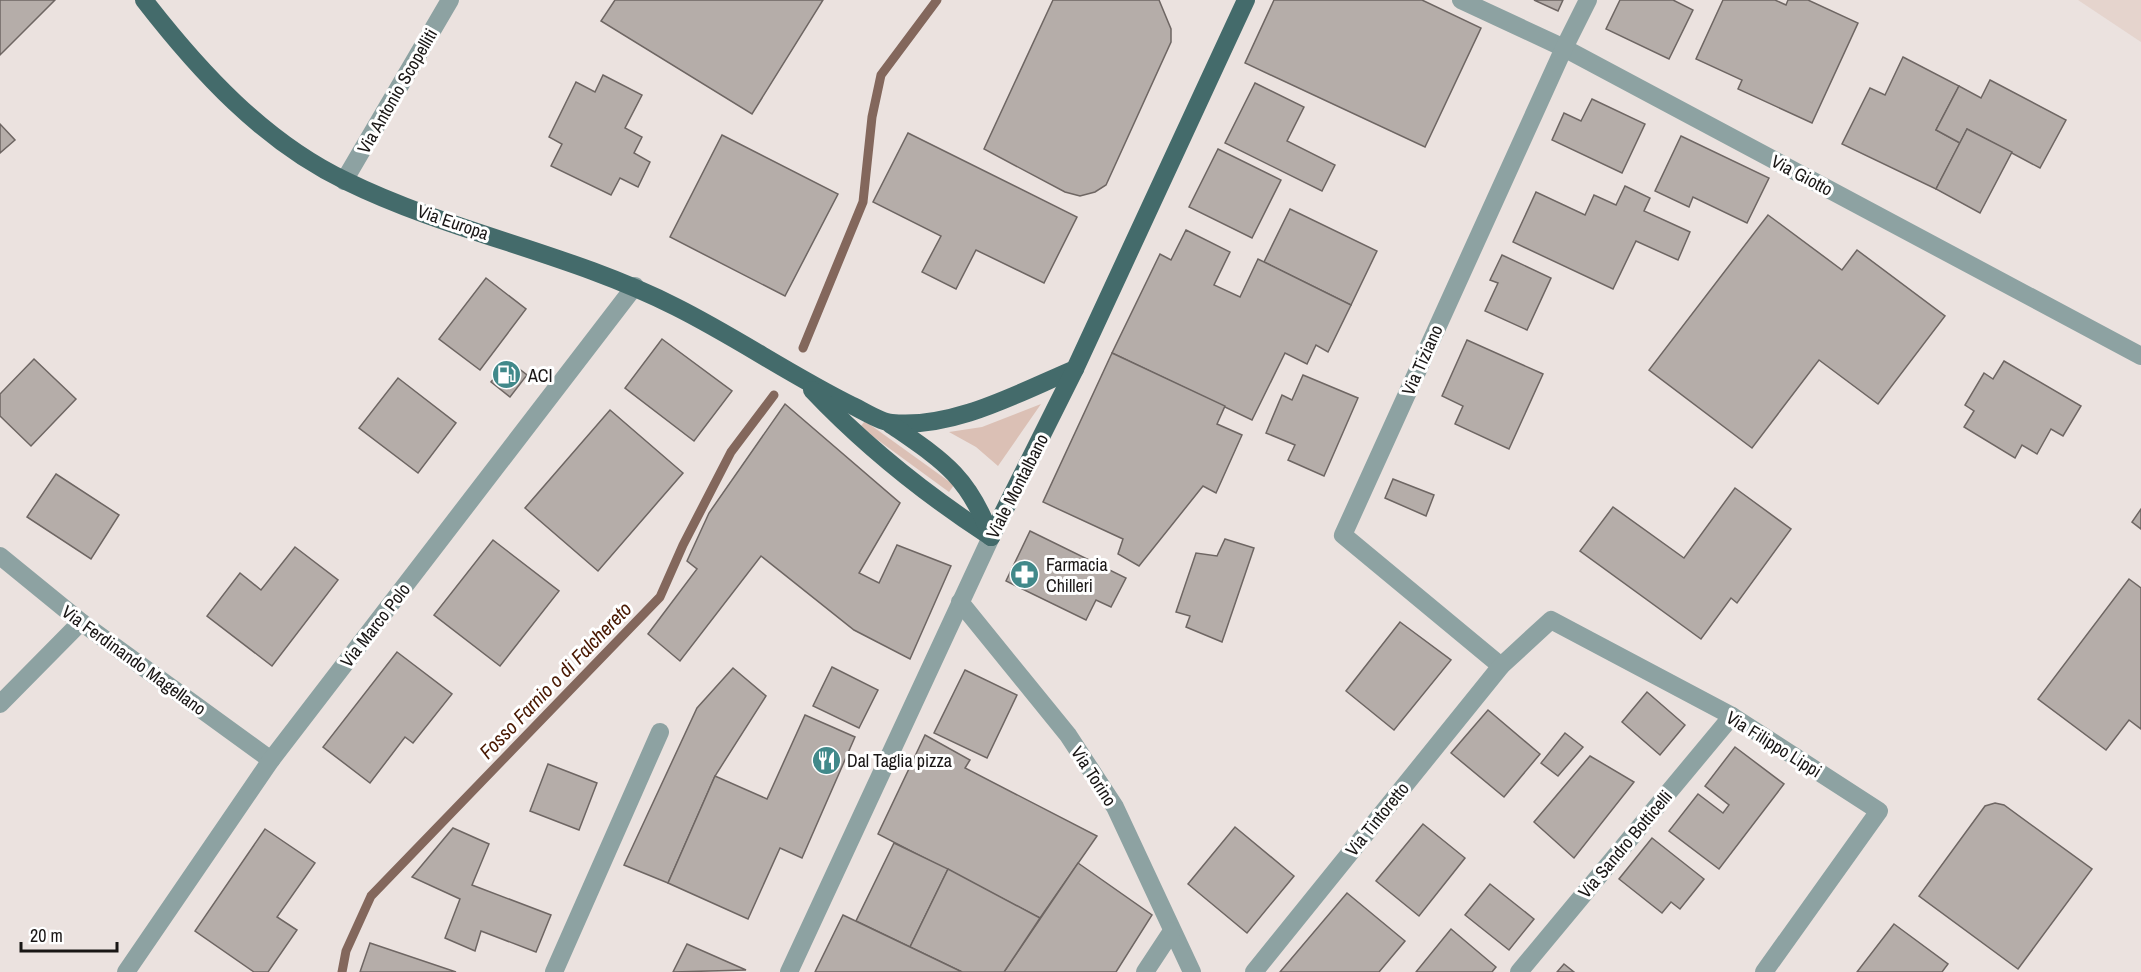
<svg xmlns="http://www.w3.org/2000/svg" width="2141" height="972" font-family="'Archivo Narrow',sans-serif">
	<rect width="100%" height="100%" fill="#ebe2df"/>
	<polygon fill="#e5d4cd" points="2078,0 2141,0 2141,42"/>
	<g fill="#dbc0b5">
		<polygon points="1041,404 998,466 976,447 949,432 982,427"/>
		<polygon points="865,421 954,485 949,492 860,427"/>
	</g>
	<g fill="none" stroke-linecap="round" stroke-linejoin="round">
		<g stroke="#83675c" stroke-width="9">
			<polyline points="803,348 863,202 872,117 881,75 937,0"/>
			<polyline points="342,972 346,951 371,896 660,597 683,545 731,452 774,395"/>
		</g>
	</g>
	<g fill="#b5ada9" stroke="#6e6663" stroke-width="1.5">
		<polygon points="0,0 55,0 0,55"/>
		<polygon points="615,0 823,0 752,114 601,21"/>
		<polygon points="1053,0 1159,0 1171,29 1171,42 1106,185 1095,192 1080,196 1065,192 984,149"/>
		<polygon points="1274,0 1422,0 1481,28 1425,147 1245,63"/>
		<polygon points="1534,0 1563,0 1558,11"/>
		<polygon points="1620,0 1673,0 1693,10 1669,59 1606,29"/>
		<polygon points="1723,0 1775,0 1786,5 1788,0 1808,0 1858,23 1812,123 1738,89 1742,80 1696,59"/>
		<polygon points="1903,57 1959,86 1936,130 1960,143 1936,189 1842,144 1870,88 1885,95"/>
		<polygon points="603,75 642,95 625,128 642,137 634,153 650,162 638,187 620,178 611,195 551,166 562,144 549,137 576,82 595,92"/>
		<polygon points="1990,80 2066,120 2040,168 1967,129 1960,143 1936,130 1959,86 1981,98"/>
		<polygon points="1255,83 1304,107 1287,141 1335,165 1322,191 1225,143"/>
		<polygon points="1592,99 1645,124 1622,173 1552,140 1564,113 1581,121"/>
		<polygon points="0,124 15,140 0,153"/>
		<polygon points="1967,129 2012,152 1980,213 1936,189"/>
		<polygon points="908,133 1077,217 1044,283 976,250 956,289 922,272 941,236 873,202"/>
		<polygon points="722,135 838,194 785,296 670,237"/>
		<polygon points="1681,136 1769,178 1747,223 1693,197 1689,207 1655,191"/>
		<polygon points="1218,149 1281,180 1252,238 1189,207"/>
		<polygon points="1625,186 1650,198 1644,211 1690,232 1678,260 1636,241 1613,289 1513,242 1536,192 1585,215 1594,195 1616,205"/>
		<polygon points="1290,209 1377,251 1351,305 1264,262"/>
		<polygon points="1768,215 1842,270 1857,250 1945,316 1878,404 1819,360 1752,448 1649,370"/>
		<polygon points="1186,230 1230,252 1214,285 1240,297 1258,259 1351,305 1328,352 1316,345 1307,364 1285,353 1252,420 1112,353 1160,254 1171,260"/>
		<polygon points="1502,255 1551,278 1527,330 1485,311 1498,283 1490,280"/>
		<polygon points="486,278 526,309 480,370 439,339"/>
		<polygon points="662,339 732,391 694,441 625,388"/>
		<polygon points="1467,340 1543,374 1509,449 1455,424 1463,406 1442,396"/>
		<polygon points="1112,353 1225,406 1217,424 1242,435 1216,493 1203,486 1139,566 1118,554 1123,539 1043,502"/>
		<polygon points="34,359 76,399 31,446 0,416 0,394"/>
		<polygon points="509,361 527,375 510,397 491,382"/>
		<polygon points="2004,361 2081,406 2063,436 2051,429 2037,454 2022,445 2015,458 1964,427 1974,411 1965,405 1984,373 1993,379"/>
		<polygon points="1303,375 1358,398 1324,476 1288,460 1295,445 1266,433 1282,395 1292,400"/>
		<polygon points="398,378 456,423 418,473 359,428"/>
		<polygon points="785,404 900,503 859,573 879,583 897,545 951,566 910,659 854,630 761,556 680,661 648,634 697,569 687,561 709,513"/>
		<polygon points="610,410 683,473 598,571 525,508"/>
		<polygon points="56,474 119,515 91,559 27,517"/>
		<polygon points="1393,479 1434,495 1426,516 1385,498"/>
		<polygon points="1735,488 1791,529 1737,603 1731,598 1701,639 1580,551 1613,507 1684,558"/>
		<polygon points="2141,509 2141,529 2132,522"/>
		<polygon points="1030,531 1126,578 1111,607 1096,600 1086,620 1006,581"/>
		<polygon points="1225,539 1254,548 1222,642 1186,627 1190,616 1176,612 1196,553 1217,556"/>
		<polygon points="493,540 559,591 500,666 434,615"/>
		<polygon points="295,547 338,580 272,666 207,616 240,573 261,590"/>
		<polygon points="2129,579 2141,588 2141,729 2129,720 2106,750 2038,699"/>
		<polygon points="1400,622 1451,660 1394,730 1346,691"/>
		<polygon points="397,652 452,694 413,743 405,737 370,783 323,747"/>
		<polygon points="832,667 878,690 859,728 813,706"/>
		<polygon points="733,668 766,696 715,776 668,883 624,865 697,708"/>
		<polygon points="965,670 1017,695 987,758 934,733"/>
		<polygon points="1647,692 1685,725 1660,755 1622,722"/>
		<polygon points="1488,710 1540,754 1504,797 1451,753"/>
		<polygon points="805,715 855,737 802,858 780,848 748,919 668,883 715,776 767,799"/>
		<polygon points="1565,733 1583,747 1558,776 1541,763"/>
		<polygon points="925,735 970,760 965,768 1097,836 1040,918 878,834"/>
		<polygon points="1735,747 1784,784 1719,869 1669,831 1698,794 1723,813 1729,805 1705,786"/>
		<polygon points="1590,756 1634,782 1574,858 1534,822"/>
		<polygon points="548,764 597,783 579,830 530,811"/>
		<polygon points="1995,803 2004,805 2092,869 2018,969 1919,896 1985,806"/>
		<polygon points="1423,824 1465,858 1419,916 1376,881"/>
		<polygon points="1235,827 1294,876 1247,933 1188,884"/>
		<polygon points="453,828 489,844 472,885 551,915 536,952 481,931 475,951 445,938 460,899 412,877"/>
		<polygon points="265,829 315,863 277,917 297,930 268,972 254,972 195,931"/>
		<polygon points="1652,838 1704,879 1680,909 1671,902 1662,913 1619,879"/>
		<polygon points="894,843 948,869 910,947 856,921"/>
		<polygon points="1078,863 1152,915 1116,972 1004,972"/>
		<polygon points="948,869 1040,918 1004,972 962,972 910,947"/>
		<polygon points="1490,884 1534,919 1509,950 1465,915"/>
		<polygon points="1347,893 1405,941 1379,972 1280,972"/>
		<polygon points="843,915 910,947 962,972 815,972"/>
		<polygon points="1894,924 1948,964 1942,972 1857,972"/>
		<polygon points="1451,929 1496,967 1492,972 1416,972"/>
		<polygon points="370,943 456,972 360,972"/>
		<polygon points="687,944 746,970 673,972"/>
		<polygon points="1564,964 1574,972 1557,972"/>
	</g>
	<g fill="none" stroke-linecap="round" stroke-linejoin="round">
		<g stroke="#8da2a2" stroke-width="18">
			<polyline points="1461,0 1564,48 2141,356"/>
			<polyline points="344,181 450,0"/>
			<polyline points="0,556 81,622 271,760"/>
			<polyline points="960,602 1068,735 1115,807 1192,972"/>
			<polyline points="1501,666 1343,535 1564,48 1588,0"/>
			<polyline points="0,704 81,622"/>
			<polyline points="126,972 271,760 635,286"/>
			<polyline points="554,972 660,732"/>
			<polyline points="789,972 991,537"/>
			<polyline points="1145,972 1172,931"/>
			<polyline points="1254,972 1501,666 1551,620 1732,716 1879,811 1764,972"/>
			<polyline points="1519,972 1732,716"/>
		</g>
		<g stroke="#446b6b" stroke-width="18">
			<path d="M 144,0 C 199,71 264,142 346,181 C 452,233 570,253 676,307 C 736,337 792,376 853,406 C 864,411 880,422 892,423 C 954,429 1020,392 1075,369"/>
			<path d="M 812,390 C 866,447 925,494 991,537"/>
			<path d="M 890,424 C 942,460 968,475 991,537"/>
			<polyline points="991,537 1075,369 1246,0"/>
		</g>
	</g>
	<defs>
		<symbol id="fuel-disc" viewBox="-11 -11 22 22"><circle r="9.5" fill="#41898a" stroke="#fff"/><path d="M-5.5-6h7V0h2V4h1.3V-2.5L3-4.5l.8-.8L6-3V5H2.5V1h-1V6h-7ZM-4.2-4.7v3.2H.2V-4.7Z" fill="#fff"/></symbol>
		<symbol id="pharmacy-disc" viewBox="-11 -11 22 22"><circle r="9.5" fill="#41898a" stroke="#fff"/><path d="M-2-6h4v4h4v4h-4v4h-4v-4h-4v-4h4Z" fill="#fff"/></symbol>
		<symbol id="restaurant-disc" viewBox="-11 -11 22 22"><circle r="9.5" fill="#41898a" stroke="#fff"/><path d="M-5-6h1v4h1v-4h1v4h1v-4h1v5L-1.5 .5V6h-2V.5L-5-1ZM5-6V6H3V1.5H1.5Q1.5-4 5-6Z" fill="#fff"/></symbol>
	</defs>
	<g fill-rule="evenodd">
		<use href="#fuel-disc" x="490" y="358" width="33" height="33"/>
		<use href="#pharmacy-disc" x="1008" y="558" width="33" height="33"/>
		<use href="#restaurant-disc" x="810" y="744" width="33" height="33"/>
	</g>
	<g text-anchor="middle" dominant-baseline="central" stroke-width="6" stroke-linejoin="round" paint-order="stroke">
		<g font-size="18" fill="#191615" stroke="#fff">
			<text transform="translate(397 91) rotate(-60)">Via Antonio Scopelliti</text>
			<text transform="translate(1802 175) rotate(28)">Via Giotto</text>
			<text transform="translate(453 222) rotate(19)">Via Europa</text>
			<text transform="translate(1422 360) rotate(-66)">Via Tiziano</text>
			<text transform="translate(1017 486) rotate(-63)">Viale Montalbano</text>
			<text transform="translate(375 625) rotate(-52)">Via Marco Polo</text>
			<text transform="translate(134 660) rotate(36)">Via Ferdinando Magellano</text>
			<text transform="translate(1774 744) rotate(32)">Via Filippo Lippi</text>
			<text transform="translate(1094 776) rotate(57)">Via Torino</text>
			<text transform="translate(1377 819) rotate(-51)">Via Tintoretto</text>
			<text transform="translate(1625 844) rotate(-50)">Via Sandro Botticelli</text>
		</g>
		<g font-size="18" fill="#191615" stroke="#fff" text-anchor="start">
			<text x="528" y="375">ACI</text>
			<text x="1046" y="564">Farmacia<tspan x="1046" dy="21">Chilleri</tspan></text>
			<text x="847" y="760">Dal Taglia pizza</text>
		</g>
		<g font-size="20" font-style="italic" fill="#491801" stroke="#fff">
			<text transform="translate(555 680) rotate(-46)">Fosso Farnio o di Falchereto</text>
		</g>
	</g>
	<path d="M21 942v9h96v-9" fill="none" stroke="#191615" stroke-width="3"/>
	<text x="30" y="942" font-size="18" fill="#191615" stroke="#ffffff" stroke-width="4.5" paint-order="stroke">20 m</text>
</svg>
